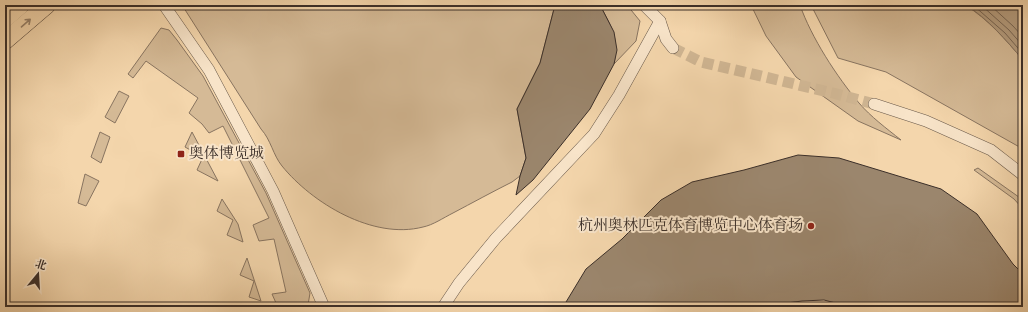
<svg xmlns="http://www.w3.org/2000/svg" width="1028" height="312" font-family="Vollkorn,'Noto Serif SC',serif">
	<rect width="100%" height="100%" fill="#f4d6ac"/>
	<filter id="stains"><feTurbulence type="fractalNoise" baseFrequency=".005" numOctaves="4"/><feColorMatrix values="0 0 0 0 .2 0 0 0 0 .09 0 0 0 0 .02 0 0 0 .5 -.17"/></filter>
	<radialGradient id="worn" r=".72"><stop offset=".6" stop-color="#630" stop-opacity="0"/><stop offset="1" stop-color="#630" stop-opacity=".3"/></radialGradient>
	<g fill="#d5ba96" stroke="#887460">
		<path d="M 182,5 L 555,5 L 540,63 L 517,109 L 526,158 L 520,176 L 512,182 C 492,192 472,203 453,213 C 443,218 433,225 423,227 C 373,240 312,203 282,166 C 273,155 271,140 261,129 Z"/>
		<path d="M 600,5 L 627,5 L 640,21 L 636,41 L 614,64 C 619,37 612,28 600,5 Z"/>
		<path d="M 751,5 L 800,5 C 811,37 837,77 859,103 C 871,117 886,128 901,140 L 858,121 L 796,77 L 766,36 Z"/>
		<path d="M 811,5 L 965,5 C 988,19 1006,40 1023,60 L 1023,149 L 886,72 L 838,58 Z"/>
		<polygon points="161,28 169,30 177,40 203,76 266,193 310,293 308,305 297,307 276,303 272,294 286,292 274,239 259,241 253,225 269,218 223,126 209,133 202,124 189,113 198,98 146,61 133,78 128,74"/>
		<polygon points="119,91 129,96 115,123 105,117"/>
		<polygon points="100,132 110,137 101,163 91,157"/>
		<polygon points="192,132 218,181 197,170 203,157 185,147"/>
		<polygon points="978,168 1023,200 1023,209 1014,199 974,170"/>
		<polygon points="85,174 99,181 86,206 78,203"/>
		<polygon points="222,199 238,224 243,242 227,235 233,220 217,211"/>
		<polygon points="247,258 261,301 249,297 254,281 240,275"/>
	</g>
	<path fill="#b59d7f" stroke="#84715d" d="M 966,5 L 1023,5 L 1023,60 C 1006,40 988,19 966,5 Z"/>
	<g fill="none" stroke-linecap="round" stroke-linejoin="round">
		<g stroke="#786654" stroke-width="1">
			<polyline points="973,5 1005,33 1023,54"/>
			<polyline points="981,5 1009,30 1023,46"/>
			<polyline points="990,5 1013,26 1023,37"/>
		</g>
	</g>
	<g fill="#9b866d" stroke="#3b2f29">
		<polygon points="555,5 600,5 614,32 617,50 614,64 590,109 533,180 516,195 520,176 526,158 517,109 540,63"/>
		<polygon points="798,155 839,158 941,189 977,214 1013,264 1023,274 1023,307 851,307 824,300 802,301 779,304 772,307 563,307 586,269 622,239 661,200 692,182 744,170"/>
	</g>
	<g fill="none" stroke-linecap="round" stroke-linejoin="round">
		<polyline stroke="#cfb592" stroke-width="11" stroke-dasharray="11 5.5" stroke-linecap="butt" points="673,48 701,62 833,93 874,104"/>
		<defs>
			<g id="street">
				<polyline points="164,5 209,70 273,191 324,307"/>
				<polyline points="644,5 660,21 666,39 673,48"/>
				<polyline points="874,104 926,121 991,150 1023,175"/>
				<polyline points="443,307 459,283 496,238 594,134 619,95 660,21"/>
			</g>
			<g id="primary">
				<polyline points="5,19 21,5"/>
				<polyline points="5,41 47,5"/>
			</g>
		</defs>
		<use href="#street" stroke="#69594a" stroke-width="12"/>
		<use href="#primary" stroke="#3b2f29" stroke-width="18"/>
		<use href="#street" stroke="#f8e4c9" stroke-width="11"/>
		<use href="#primary" stroke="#f4d6ac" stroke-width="17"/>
	</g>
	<defs><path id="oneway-shaft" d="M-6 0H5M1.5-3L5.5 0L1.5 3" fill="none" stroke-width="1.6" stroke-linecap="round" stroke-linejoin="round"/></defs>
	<use stroke="#98826a" href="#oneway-shaft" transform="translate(26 23) rotate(-41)"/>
	<g fill="#8f2418" stroke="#f8e4c9" stroke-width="1.5">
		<rect x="177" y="150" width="8" height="8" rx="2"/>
		<circle cx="811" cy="226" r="4"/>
	</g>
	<g text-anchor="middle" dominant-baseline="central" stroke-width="4" stroke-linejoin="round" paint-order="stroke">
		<g font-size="15" fill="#3b2f29" stroke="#f8e4c9" text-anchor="start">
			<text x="189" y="154">奥体博览城</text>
			<text x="803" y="226" text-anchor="end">杭州奥林匹克体育博览中心体育场</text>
		</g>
	</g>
	<rect width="1028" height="312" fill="none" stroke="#f4d6ac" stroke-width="20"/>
	<rect x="6" y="6" width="1016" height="300" fill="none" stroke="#3b2f29" stroke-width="2"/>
	<rect x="10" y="10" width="1008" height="292" fill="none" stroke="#3b2f29"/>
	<g transform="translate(38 274) rotate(18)" stroke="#f8e4c9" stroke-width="3" paint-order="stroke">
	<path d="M0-3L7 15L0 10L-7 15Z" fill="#3b2f29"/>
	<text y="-6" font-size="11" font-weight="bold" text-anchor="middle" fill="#3b2f29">北</text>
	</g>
	<rect width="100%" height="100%" filter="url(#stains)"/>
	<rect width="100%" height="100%" fill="url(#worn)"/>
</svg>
